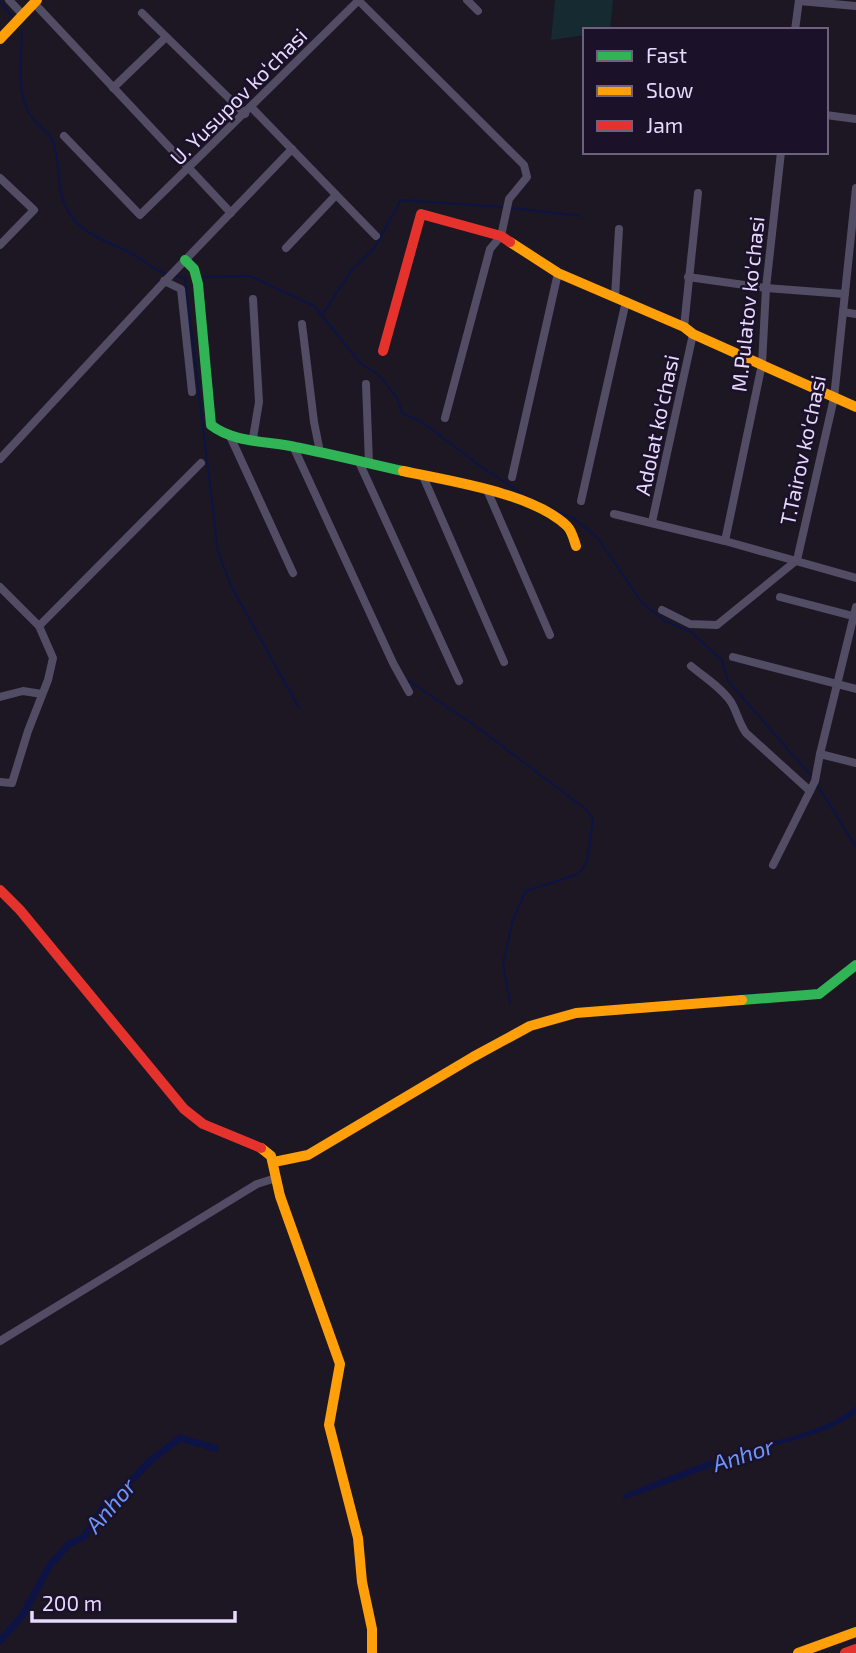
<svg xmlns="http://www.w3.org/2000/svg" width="856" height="1653" font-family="'Exo 2',sans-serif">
	<rect width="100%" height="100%" fill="#1c1723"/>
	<polygon fill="#152a31" points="555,0 613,0 610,30 585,30 585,35 551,40"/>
	<path fill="#0d1445" d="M 856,1406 L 856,1413 C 827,1436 784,1441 750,1453 C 707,1468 666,1485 623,1500 L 623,1495 C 658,1480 694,1466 730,1454 C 768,1441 826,1433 856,1406 Z"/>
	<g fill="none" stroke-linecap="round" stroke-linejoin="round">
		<g stroke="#0d1445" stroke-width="2">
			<polyline points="0,2 13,17"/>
			<path d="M 22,30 C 22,56 15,92 30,115 C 37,126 49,131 54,144 C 58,159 58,177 61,192 C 68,230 102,239 131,253 C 144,260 155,272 168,274"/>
			<polyline points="512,208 580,216"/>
			<polyline points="174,276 185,278 218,551 231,586 299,708"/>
			<polyline points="200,277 250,276 314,306 361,364 378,374 397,398 402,413 422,422 483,468 532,500"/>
			<polyline points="322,315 351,271 375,247 401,200 503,207"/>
			<polyline points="552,510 573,518 597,537 642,603 665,621 691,632 722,660 728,681 813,778"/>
			<polyline points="409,681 477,727 587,810 593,820 587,861 579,874 526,891 513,919 503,964 510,1003"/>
			<polyline points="818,786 856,847"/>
		</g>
		<polyline stroke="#0d1445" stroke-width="7" points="0,1641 22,1616 50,1565 69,1544 84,1537 104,1506 132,1480 150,1461 180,1438 215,1448"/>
		<g stroke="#524c64" stroke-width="8">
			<polyline points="9,0 23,15"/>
			<polyline points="358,0 524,165 527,177 509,199 501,236 490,249 445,418"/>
			<polyline points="467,0 478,11"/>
			<polyline points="799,1 856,6"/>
			<polyline points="34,3 231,213"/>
			<polyline points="142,13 245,114"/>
			<polyline points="795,30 799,0"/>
			<polyline points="113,88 166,37"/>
			<polyline points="252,108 376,236"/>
			<polyline points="826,115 856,119"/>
			<polyline points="64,136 140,215 359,0"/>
			<polyline points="0,178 34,210 0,245"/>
			<polyline points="286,248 336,195"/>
			<polyline points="688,277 766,288 845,294"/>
			<polyline points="164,281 181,289 192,392"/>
			<polyline points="615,297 619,229"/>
			<polyline points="843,312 856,314"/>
			<polyline points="302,324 314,422 320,452"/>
			<polyline points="684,327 698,193"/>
			<polyline points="366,384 369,464"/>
			<polyline points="230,436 293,573"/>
			<polyline points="253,438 259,402 253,299"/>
			<polyline points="293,446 393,663 409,692"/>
			<polyline points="0,459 166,280 292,149"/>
			<polyline points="359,462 459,681"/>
			<polyline points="422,474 504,662"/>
			<polyline points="512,477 558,273"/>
			<polyline points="487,490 550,635"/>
			<polyline points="581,501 626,301"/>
			<polyline points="614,514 725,541 856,578"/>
			<polyline points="652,522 693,334"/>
			<polyline points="725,541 762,364 766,288 781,152"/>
			<polyline points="0,587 39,626 53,658 48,680 28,731 12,783 0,782"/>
			<polyline points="780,597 856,617"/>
			<polyline points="856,607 820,754 856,763"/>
			<polyline points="662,610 690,624 717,625 797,560 834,398 856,188"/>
			<polyline points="39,626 201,463"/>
			<polyline points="733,657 856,689"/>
			<path d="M 691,666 C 704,677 722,688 731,702 C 737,712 739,723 746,733 L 810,791"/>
			<polyline points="0,697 23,691 42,694"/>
			<polyline points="773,865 815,781 820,754"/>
			<polyline points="0,1341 257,1184 276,1178"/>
		</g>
		<g stroke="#30b455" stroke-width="10">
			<path d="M 185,260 L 194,269 L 198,284 L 211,425 C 234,443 268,441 295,447 C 331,454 367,463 403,471"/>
			<polyline points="742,1000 819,994 856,965"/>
		</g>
		<g stroke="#ff9f0a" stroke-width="10">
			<polyline points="0,39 37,0"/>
			<polyline points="510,242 558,273 684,327 693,334 856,407"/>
			<path d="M 403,471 C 449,481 533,493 567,526 C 572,531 574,540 576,546"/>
			<polyline points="261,1148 271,1156 280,1196 340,1364 329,1425 358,1538 362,1582 372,1629 372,1653"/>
			<polyline points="274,1162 308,1155 473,1057 530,1026 576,1013 742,1000"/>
			<polyline points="798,1653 856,1632"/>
		</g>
		<g stroke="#e5322d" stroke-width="10">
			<polyline points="383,351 421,214 501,236 510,242"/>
			<polyline points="0,890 20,910 184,1109 203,1124 261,1148"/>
			<polyline points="845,1653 856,1649"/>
		</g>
	</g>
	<g text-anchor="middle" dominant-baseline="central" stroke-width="5" stroke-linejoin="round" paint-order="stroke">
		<g font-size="21" fill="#e7dafe" stroke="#1b1129">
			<text transform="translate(238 96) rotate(-45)">U. Yusupov ko‘chasi</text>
			<text transform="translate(747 304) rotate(-84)">M.Pulatov ko'chasi</text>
			<text transform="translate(656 425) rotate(-78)">Adolat ko'chasi</text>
			<text transform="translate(802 450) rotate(-78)">T.Tairov ko'chasi</text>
		</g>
		<g font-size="23" font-style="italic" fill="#6a96fc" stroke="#1b1129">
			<text transform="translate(743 1454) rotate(-18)">Anhor</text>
			<text transform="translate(110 1505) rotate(-49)">Anhor</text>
		</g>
	</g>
	<rect x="583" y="28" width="245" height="126" fill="#1b1129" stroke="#6d617e" stroke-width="2"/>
	<rect x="597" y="51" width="35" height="10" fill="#30b455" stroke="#6d617e" stroke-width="2"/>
	<text x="646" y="63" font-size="21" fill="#e7dafe">Fast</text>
	<rect x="597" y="86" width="35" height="10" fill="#ff9f0a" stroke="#6d617e" stroke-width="2"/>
	<text x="646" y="98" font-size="21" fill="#e7dafe">Slow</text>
	<rect x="597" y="121" width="35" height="10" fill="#e5322d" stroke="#6d617e" stroke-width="2"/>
	<text x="646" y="133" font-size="21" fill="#e7dafe">Jam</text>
	<path d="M32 1611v10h203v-10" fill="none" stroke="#e7dafe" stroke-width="3.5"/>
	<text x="42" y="1611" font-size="21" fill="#e7dafe" stroke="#1b1129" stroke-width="5" paint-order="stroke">200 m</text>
</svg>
